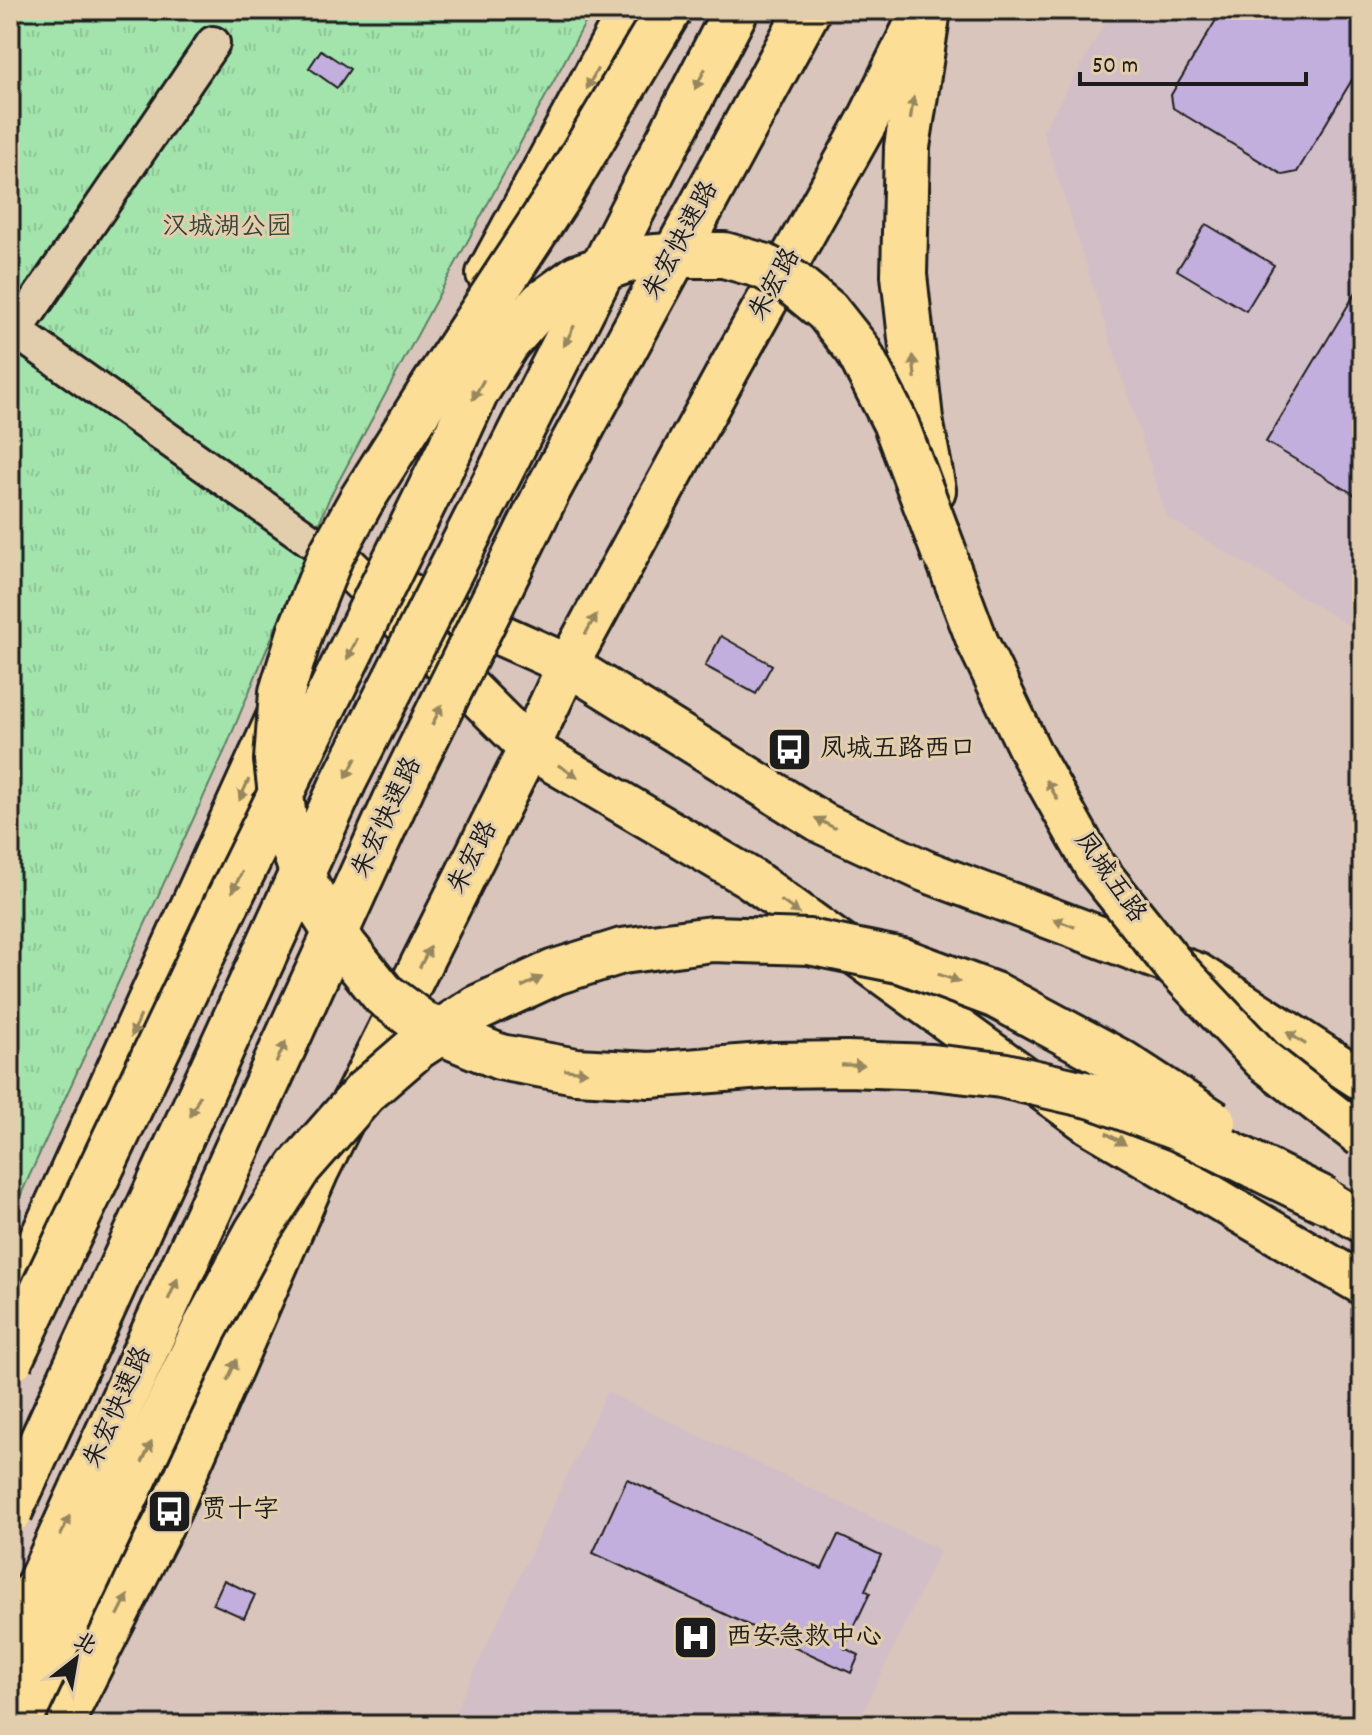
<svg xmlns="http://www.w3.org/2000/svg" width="1372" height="1735" font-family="Dekko,'LXGW WenKai TC',sans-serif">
	<defs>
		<pattern id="park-tufts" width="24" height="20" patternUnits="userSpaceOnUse" patternTransform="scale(2)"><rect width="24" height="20" fill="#a3e4ad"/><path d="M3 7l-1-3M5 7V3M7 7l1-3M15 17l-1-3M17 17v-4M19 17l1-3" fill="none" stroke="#8cc394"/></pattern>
	</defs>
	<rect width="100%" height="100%" fill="#d9c5bc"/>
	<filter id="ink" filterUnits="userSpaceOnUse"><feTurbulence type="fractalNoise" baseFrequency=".0125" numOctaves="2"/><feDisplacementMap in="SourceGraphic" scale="16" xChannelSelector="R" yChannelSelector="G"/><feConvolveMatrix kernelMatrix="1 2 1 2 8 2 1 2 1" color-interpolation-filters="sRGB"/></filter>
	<g filter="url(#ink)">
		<g fill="#d2bec6">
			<polygon points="1113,10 1362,10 1362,633 1167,517 1043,131"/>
			<polygon points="607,1392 940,1550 857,1725 449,1725"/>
		</g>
		<polygon fill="url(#park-tufts)" stroke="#608064" stroke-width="2" points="25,10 592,10 329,499 225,750 10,1218 10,32"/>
		<g fill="#c3afde" stroke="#1c1c1c" stroke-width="2">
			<polygon points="1222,10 1362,10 1362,63 1297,172 1283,175 1173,108 1171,95"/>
			<polygon points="321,50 350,69 337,88 309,68"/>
			<polygon points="1206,224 1274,265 1246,311 1177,270"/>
			<polygon points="1362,282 1362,499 1266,442"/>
			<polygon points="721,636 772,665 756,694 705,666"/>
			<polygon points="627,1479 822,1569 838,1535 881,1555 865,1590 870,1593 844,1648 859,1655 851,1673 593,1553"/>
			<polygon points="224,1580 255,1595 244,1618 213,1604"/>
		</g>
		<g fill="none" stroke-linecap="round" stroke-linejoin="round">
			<defs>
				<g id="minor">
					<polyline points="10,327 348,567"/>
					<polyline points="16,331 213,43"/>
				</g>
				<g id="major">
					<polyline points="487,274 629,10"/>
					<polyline points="348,567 529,748 750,878 1090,1124 1362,1284"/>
					<polyline points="403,591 568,665 824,824 925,871 1198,974 1362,1080"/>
					<polyline points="1325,1200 1362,1222"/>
					<polyline points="10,1305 278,715"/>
					<polyline points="62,1725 170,1511 318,1171 529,748 568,665 729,369 867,122 922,10"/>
				</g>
				<polyline id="highway" points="928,10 907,147 904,275 920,419 933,490"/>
			</defs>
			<use href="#minor" stroke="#1c1c1c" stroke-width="38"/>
			<use href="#major" stroke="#1c1c1c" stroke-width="46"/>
			<use href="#highway" stroke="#1c1c1c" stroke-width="50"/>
			<use href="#minor" stroke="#e2cead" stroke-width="32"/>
			<use href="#major" stroke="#fcde96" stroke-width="40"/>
			<use href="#highway" stroke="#fcde96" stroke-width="44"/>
			<defs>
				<polyline id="major-bridge" points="945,555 978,643 1032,755 1095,867 1176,968 1263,1060 1362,1137"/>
				<g id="highway-bridge">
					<polyline points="669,10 559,195 435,384 361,501 331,555 301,630 282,692 277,760 284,820 308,889 345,947 383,994 426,1026 500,1057 576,1071 650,1075 775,1065 847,1064 932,1067 1001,1075 1093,1096 1180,1129 1325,1200"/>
					<polyline points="10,1360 226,905 449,451 476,392 507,343 542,303 578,277 631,259 682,255 724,255 763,266 793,283 827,311 858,350 895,422 945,555"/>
					<polyline points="10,1511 344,781 631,213 736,10"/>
					<polyline points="10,1648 406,778 549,488 808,10"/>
					<polyline points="18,1725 205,1328 257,1232 299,1167 365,1092 417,1047 477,1008 555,972 622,951 712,939 809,942 903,961 997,996 1122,1063 1214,1123"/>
				</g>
			</defs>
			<use href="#major-bridge" stroke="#1c1c1c" stroke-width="46" stroke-linecap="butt"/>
			<use href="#highway-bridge" stroke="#1c1c1c" stroke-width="50" stroke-linecap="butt"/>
			<use href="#major-bridge" stroke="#fcde96" stroke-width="40"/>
			<use href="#highway-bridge" stroke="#fcde96" stroke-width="44"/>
		</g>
		<defs><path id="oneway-solid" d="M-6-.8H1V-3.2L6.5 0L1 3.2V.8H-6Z" transform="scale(2)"/></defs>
		<g fill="#97875f">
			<use href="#oneway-solid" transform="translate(592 79) rotate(118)"/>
			<use href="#oneway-solid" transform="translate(700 79) rotate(117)"/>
			<use href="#oneway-solid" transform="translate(912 108) rotate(-82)"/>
			<use href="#oneway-solid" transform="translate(569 336) rotate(117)"/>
			<use href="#oneway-solid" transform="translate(914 367) rotate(-96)"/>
			<use href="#oneway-solid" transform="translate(478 390) rotate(119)"/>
			<use href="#oneway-solid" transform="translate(591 624) rotate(-61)"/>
			<use href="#oneway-solid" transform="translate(352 649) rotate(116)"/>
			<use href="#oneway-solid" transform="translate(437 715) rotate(-64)"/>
			<use href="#oneway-solid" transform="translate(351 768) rotate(117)"/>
			<use href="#oneway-solid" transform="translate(568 771) rotate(31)"/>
			<use href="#oneway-solid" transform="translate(244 790) rotate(114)"/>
			<use href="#oneway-solid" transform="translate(1052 790) rotate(-120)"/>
			<use href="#oneway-solid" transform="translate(825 823) rotate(-152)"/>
			<use href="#oneway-solid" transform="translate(237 882) rotate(116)"/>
			<use href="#oneway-solid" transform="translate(790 907) rotate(36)"/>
			<use href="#oneway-solid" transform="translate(1064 923) rotate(-159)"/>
			<use href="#oneway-solid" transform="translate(425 957) rotate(-63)"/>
			<use href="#oneway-solid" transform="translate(949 978) rotate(20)"/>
			<use href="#oneway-solid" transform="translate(532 982) rotate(-25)"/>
			<use href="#oneway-solid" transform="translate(136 1026) rotate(114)"/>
			<use href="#oneway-solid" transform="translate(1296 1038) rotate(-147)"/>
			<use href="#oneway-solid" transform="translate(281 1052) rotate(-66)"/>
			<use href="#oneway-solid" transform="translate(853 1065) rotate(1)"/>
			<use href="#oneway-solid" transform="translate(576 1071) rotate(6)"/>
			<use href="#oneway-solid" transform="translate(195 1106) rotate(115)"/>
			<use href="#oneway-solid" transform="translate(1116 1139) rotate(30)"/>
			<use href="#oneway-solid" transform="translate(173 1289) rotate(-66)"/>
			<use href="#oneway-solid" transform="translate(232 1370) rotate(-66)"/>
			<use href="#oneway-solid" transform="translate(147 1452) rotate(-65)"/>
			<use href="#oneway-solid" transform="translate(65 1526) rotate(-66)"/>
			<use href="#oneway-solid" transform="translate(123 1605) rotate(-63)"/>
		</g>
	</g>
	<defs>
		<symbol id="bus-square" viewBox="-11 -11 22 22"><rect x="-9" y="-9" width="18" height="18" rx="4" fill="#1c1c1c" stroke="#e2cead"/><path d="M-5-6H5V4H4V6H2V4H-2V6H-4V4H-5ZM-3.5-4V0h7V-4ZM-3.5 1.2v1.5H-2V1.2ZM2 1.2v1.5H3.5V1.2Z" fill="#fff"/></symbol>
		<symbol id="hospital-square" viewBox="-11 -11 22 22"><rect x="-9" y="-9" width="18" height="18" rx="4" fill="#1c1c1c" stroke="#e2cead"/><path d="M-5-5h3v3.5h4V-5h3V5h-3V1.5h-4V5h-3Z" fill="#fff"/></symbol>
	</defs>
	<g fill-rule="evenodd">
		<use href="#bus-square" x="764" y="724" width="51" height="51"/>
		<use href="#bus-square" x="144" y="1486" width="51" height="51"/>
		<use href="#hospital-square" x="670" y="1612" width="51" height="51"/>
	</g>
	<g text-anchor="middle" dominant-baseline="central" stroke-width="6" stroke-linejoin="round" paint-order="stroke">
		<g font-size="26" fill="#374439" stroke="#e2cead">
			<text x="227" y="228">汉城湖公园</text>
		</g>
		<g font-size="26" fill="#1c1c1c" stroke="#e2cead">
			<text transform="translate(682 241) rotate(-62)">朱宏快速路</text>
			<text transform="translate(776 285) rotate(-61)">朱宏路</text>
			<text transform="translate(388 818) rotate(-65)">朱宏快速路</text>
			<text transform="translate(474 858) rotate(-63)">朱宏路</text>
			<text transform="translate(1109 878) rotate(55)">凤城五路</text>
			<text transform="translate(119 1408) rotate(-66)">朱宏快速路</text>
		</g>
		<g font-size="26" fill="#1c1c1c" stroke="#e2cead" text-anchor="start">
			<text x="820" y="750">凤城五路西口</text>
			<text x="201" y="1511">贾十字</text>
			<text x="726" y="1638">西安急救中心</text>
		</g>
	</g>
	<rect width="1372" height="1735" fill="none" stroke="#e2cead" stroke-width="40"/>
	<rect x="20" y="20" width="1332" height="1695" fill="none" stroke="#1c1c1c" stroke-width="3" filter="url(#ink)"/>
	<g transform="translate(76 1659) rotate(31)" stroke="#e2cead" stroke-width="6" paint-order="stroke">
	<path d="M0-6L14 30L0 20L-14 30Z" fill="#1c1c1c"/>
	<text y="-12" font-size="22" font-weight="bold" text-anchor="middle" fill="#1c1c1c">北</text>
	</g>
	<path d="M1080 72v12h226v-12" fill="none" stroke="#1c1c1c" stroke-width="4"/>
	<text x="1092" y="72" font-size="24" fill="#1c1c1c" stroke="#e2cead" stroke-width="6" paint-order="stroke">50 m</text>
</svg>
